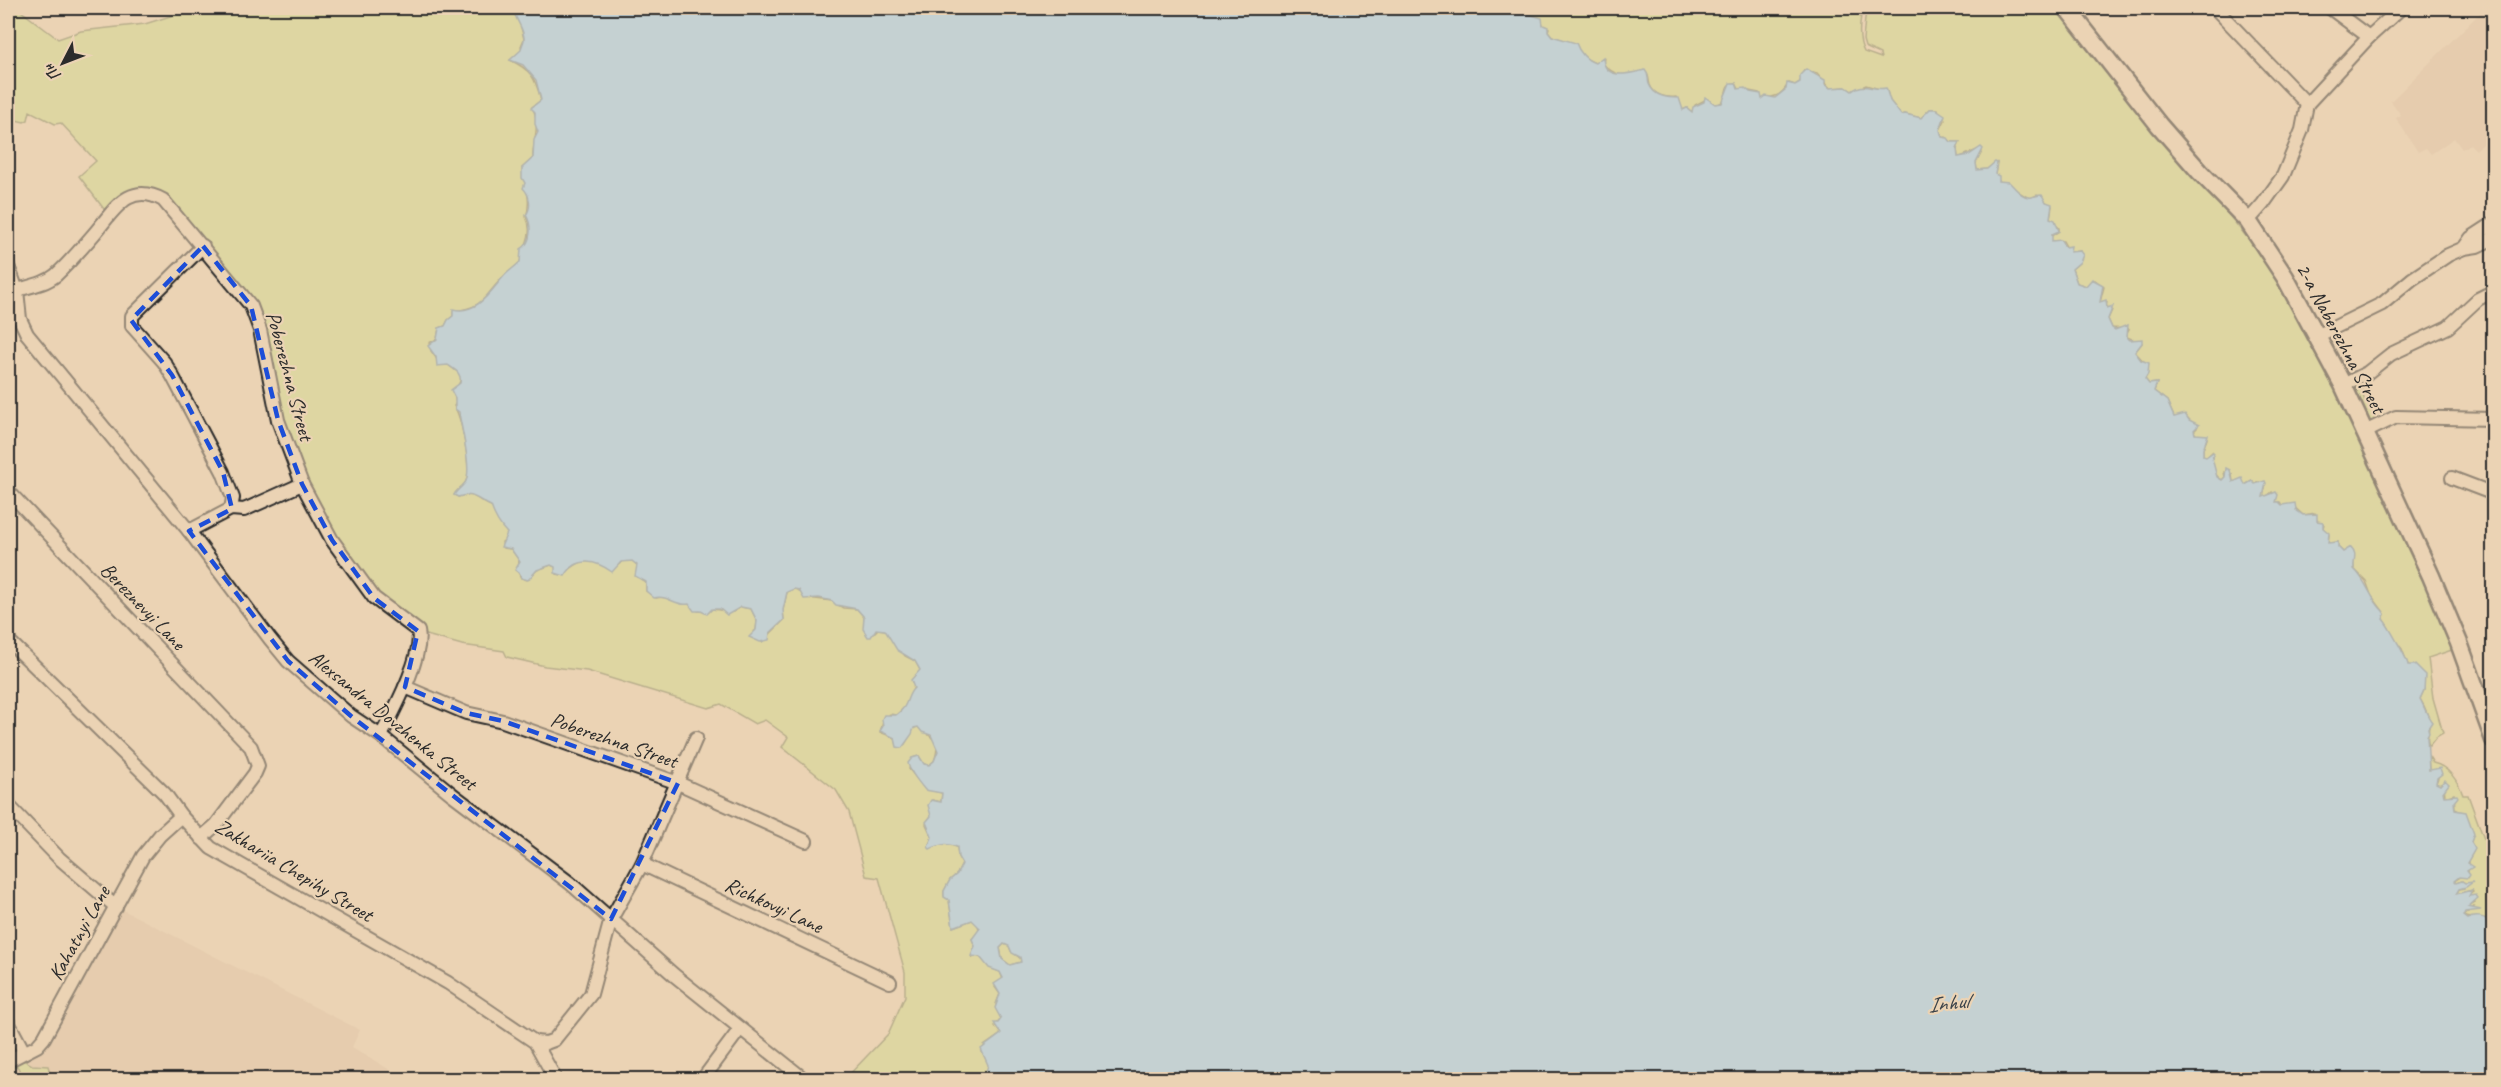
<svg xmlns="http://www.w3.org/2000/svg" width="2501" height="1087" font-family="Caveat,sans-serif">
	<rect width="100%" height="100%" fill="#ebd3b4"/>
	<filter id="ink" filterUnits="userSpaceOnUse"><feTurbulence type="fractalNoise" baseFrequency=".0167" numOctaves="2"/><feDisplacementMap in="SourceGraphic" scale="12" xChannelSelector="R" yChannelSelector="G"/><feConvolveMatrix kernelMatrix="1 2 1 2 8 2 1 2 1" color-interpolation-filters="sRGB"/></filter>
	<g filter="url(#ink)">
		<g fill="#dfc3a6">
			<polygon points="2485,8 2493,8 2493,133 2476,150 2470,144 2462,149 2454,138 2431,154 2426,148 2418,152 2396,118 2401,115 2391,101"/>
			<polygon points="119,908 360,1030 352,1047 405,1079 8,1080 8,1071 32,1056"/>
		</g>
		<g fill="#cfda8d" stroke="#7d825c" stroke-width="1.5">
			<path d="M 8,8 L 17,8 L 58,39 L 81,31 L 145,24 L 177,14 L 176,8 L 537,8 L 530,12 L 526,9 L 518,15 L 524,39 L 521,46 L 522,50 L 510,60 C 531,70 535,77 541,100 L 532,107 C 542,125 532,141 533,158 L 522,168 C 525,185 532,200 526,217 C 535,233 523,248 520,262 C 515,267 510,271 505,275 C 484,295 486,308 453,311 L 453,316 L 448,320 L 445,326 L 439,328 L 437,339 L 429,343 L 431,351 L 441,365 L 448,365 L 459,373 L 461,379 L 454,394 L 456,403 L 454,406 C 461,416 472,469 466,481 C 464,486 457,489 454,495 L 458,497 C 473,491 478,501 491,506 L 507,533 L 506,539 L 502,542 L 503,548 L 511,549 L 519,560 L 518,572 L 521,578 L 527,580 L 537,570 L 551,565 L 556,567 L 557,574 L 562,575 C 569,571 574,564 582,562 C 597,558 611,574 623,561 L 632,561 L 637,565 L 637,576 L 646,583 L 646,591 L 656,598 C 669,594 676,606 689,604 L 698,611 L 709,612 L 712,609 L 733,612 L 741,607 L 751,609 L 757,621 L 756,630 L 753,632 L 756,639 L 762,642 L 784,620 L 783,610 L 787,592 L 794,589 L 798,590 L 807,598 L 832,601 L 843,608 L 857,609 L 864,617 L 864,623 L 874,633 L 878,629 L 885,630 L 905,656 L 915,661 L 920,670 L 907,705 L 896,715 L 890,714 L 883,722 L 880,732 L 895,738 L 897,745 L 905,744 L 914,728 L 918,727 C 932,738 942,740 934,761 L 929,765 L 924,764 L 919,756 L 912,758 L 909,769 L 925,789 L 942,793 L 941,802 L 932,800 L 931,816 L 926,824 L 932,837 L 928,847 L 946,844 L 957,847 L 958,857 L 962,864 L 957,874 L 950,880 L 944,891 L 944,896 L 949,900 L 953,927 L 972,920 L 978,924 L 979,931 L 972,939 L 975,946 L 972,957 L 976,955 C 987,960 987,968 1000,972 L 1003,979 L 995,987 L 1000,994 L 996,1004 L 1001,1019 L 995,1026 L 1001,1034 L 984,1046 L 982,1052 L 989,1065 L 984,1079 L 845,1079 L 888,1034 L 905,996 L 905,972 L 879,878 L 866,876 L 849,812 L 836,790 L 782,747 L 788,737 L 765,720 L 755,724 L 721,704 L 708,708 L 587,671 L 545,666 L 507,657 L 504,651 L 462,645 L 423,634 L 375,595 L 323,521 L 285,436 L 259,321 L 153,191 L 107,213 L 79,176 L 96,161 L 61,123 L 55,124 L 30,111 L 28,120 L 24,122 L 16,120 L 8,136 Z"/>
			<path d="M 1523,8 L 1862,8 C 1860,23 1857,38 1864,52 L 1881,58 L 1880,54 L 1865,47 L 1863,40 L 1866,8 L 2061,8 L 2262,256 L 2281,283 L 2338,387 L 2455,649 L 2428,658 L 2433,698 L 2443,733 L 2436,737 L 2429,746 C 2426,739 2428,734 2429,727 C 2430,716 2425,707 2420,699 L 2424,690 L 2424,682 L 2408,665 L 2402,649 L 2389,633 L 2389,628 L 2383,619 L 2385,614 L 2383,611 L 2371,595 L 2366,581 L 2354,569 L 2353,551 L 2343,552 L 2338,547 L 2338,542 L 2328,543 L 2329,535 L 2323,528 L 2324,524 L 2317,521 L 2315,513 L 2303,515 L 2292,505 L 2282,505 L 2280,502 L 2276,502 L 2272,492 L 2265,498 L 2263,497 L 2265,488 L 2259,482 L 2255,484 L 2252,481 L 2245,485 L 2233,482 L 2232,474 L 2224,472 L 2225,477 L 2222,480 C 2212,475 2212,463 2212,452 L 2206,458 L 2203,456 L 2203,449 L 2207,439 L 2195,434 L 2194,431 L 2197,428 L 2186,416 L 2174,417 L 2167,401 L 2154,391 L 2157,383 L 2149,384 L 2145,379 L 2148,366 L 2135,352 L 2142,343 L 2127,337 L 2126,334 L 2129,329 L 2112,328 L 2108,319 L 2112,310 L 2106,306 L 2107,302 L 2100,302 L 2104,287 L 2095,280 L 2086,286 L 2077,283 L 2072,269 L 2080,262 L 2080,251 L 2069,252 L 2063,241 L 2052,241 L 2050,237 L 2059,231 L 2059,228 L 2050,218 L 2052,206 L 2037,195 L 2030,198 C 2019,194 2011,184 1999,181 L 1995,174 L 1997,163 L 1987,169 L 1977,170 L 1976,163 L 1982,152 L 1977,150 L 1958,158 L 1957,149 L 1960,142 L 1951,142 L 1946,137 L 1943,138 L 1940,130 L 1945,120 L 1937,109 L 1930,109 L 1921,118 L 1905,114 L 1901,115 L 1890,101 L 1887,91 L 1866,85 L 1852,91 L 1845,87 L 1830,88 L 1817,73 L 1804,70 L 1800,82 L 1795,85 L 1789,83 C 1780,97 1777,96 1762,99 L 1759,93 L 1739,89 L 1736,83 C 1718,84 1734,100 1715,105 L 1707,99 L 1695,105 L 1692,112 L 1687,108 L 1683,110 L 1676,97 C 1667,98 1654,96 1650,85 C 1648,79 1650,76 1645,71 C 1626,74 1619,80 1603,64 L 1604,58 L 1595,63 C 1586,60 1579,53 1576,44 L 1552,36 L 1548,31 L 1549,28 L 1543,25 L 1541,18 L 1524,13 Z"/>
			<polygon points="2365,370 2361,384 2364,399 2378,419 2375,424 2370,426 2348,376"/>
			<path d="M 2428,755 L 2433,763 C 2448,766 2458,781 2463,795 L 2468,795 L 2484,839 L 2493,838 L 2493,917 L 2489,920 C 2481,915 2471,921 2463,916 L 2474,907 L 2468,906 L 2475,902 L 2469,895 L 2473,892 L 2472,890 L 2456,894 L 2459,889 L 2464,888 L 2465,883 L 2462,881 L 2456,883 L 2454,881 L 2468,872 L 2468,861 L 2473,852 L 2471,842 L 2472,837 L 2463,813 L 2455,809 L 2454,794 L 2445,797 L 2444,783 L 2438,785 L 2436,783 L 2439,775 L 2429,770 Z"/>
			<polygon points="1004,944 1009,946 1011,951 1021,959 1021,962 1010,965 1002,959 1000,948"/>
			<polygon points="42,1048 25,1061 32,1065 48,1066 50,1073 47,1079 22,1079 21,1073 17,1066 8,1071 8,1065"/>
		</g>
		<path fill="#98cef7" stroke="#6c8da5" stroke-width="1.5" fill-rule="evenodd" d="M 537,8 L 1523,8 L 1524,13 L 1542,18 L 1543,25 L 1548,27 L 1548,31 L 1552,36 L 1576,43 C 1579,52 1586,60 1595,63 L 1603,57 C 1604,82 1630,73 1645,70 C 1650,76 1647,78 1649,84 C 1654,97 1668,98 1679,98 L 1683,110 L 1687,108 L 1692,112 L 1693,107 L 1704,102 L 1705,97 L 1715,104 L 1722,103 L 1730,83 L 1736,83 L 1738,89 L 1745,88 L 1750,92 L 1761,94 L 1762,99 L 1766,96 L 1775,98 L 1786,89 L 1787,83 L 1795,85 L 1800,82 L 1800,75 L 1806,69 L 1825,80 L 1825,84 L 1830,88 L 1846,87 L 1852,91 C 1864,81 1872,91 1886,88 L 1890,101 L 1901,115 L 1905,114 L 1921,118 L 1930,109 L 1936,109 L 1945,115 L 1940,130 L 1942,137 L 1948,138 L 1951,142 L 1960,142 L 1957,149 L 1958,157 L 1969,155 L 1981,147 L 1983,149 L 1976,163 L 1977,170 L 1987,169 L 1995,162 L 1997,163 L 1995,174 L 1999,176 L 1999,181 L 2009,182 C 2015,188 2023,199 2032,197 C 2036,196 2039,195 2042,195 L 2046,202 L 2052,204 L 2050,218 L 2055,220 L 2059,231 L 2052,234 L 2052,241 L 2061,240 L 2065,247 L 2071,246 L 2070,252 L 2080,251 L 2083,255 L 2080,262 L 2072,269 L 2077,283 L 2086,286 L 2092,279 L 2103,285 L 2100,302 L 2106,300 L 2107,308 L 2113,306 L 2108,319 L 2112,328 L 2115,330 L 2128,325 L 2127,337 L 2130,340 L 2142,339 L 2142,343 L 2135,352 L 2141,360 L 2149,363 L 2148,374 L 2145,379 L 2149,384 L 2157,383 L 2154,391 L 2167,401 L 2174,417 L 2185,414 L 2189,420 L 2199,425 L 2194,430 L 2195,434 L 2208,435 L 2203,449 L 2203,456 L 2206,457 L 2213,452 L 2214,453 L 2212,458 L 2217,477 L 2222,480 L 2225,477 L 2226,468 L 2230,470 L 2233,482 L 2242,478 L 2245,485 L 2252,481 L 2255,484 L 2265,481 L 2266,483 L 2263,497 L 2276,492 L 2278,495 L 2276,502 L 2279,502 L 2282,505 L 2295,503 L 2296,510 L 2303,515 L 2317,514 L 2317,521 L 2323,522 L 2323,528 L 2329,533 L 2328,543 L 2338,542 L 2338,547 L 2343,552 L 2351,547 C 2358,554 2353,559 2354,569 C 2367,581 2370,599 2383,611 L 2385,614 L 2383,619 C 2388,625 2407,658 2408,665 L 2415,665 L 2425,675 L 2424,690 L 2420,699 C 2424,706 2427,716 2432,722 L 2428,728 L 2429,733 L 2427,737 L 2429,770 L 2440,768 L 2442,774 L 2437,778 L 2436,783 L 2440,785 L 2445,780 L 2449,784 L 2443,792 L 2444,796 L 2457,795 L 2458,797 L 2454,802 L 2455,810 L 2466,812 L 2474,834 L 2471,842 L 2475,849 L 2467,863 L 2473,867 L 2467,871 L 2470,875 L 2468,878 L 2459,877 L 2454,881 L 2456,883 L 2462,881 L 2465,883 L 2473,882 L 2466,887 L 2459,889 L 2456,894 L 2472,890 L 2469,896 L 2476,895 L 2478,898 L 2468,907 L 2481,910 L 2465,912 L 2463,916 L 2467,919 C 2475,915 2485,916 2491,923 L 2490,928 L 2493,928 L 2493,1079 L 984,1079 L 988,1065 L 981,1049 L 1001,1034 L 994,1023 L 998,1023 L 1001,1019 L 995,1008 L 1000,994 L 994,984 L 1003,978 L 1000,972 L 989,968 L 980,957 L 971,956 L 975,946 L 972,939 L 980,928 L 972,920 L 953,927 L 949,900 L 944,897 L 944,891 L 950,880 L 957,874 L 962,864 L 958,857 L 957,847 C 947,843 940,844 930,849 L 928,847 L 932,837 L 926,822 L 931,816 L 928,805 L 931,800 L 941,802 L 942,793 L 925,790 C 920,784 909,770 908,763 L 912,758 L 919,756 L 924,764 L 929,765 L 934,761 L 938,751 L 931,735 L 922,732 L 918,727 L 914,728 L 912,734 L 902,748 L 897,747 L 895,738 L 880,731 L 883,726 L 882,719 L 884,715 L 896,715 C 910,705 905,697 914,688 L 911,680 L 920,670 L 915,661 L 897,650 L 885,630 L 876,629 L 871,637 L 868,637 L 863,629 L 864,617 L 857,609 L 836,605 L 832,601 L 819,598 L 804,599 L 799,590 L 794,589 L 787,592 L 783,610 L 784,620 L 770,633 L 769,640 L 760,642 L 749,637 L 756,630 L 757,621 L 751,609 L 741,607 L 727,615 L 720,609 L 712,609 L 707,614 L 701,611 L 694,611 L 689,604 C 675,607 668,594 654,598 L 646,591 L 646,582 L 635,576 L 637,565 L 632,561 L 621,562 L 612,572 C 597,561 577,555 565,576 L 555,573 L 555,567 L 551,565 L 537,570 L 528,580 L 521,578 L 520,574 L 515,570 L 520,562 L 511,549 L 501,547 L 507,533 C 500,526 494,515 491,506 C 478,501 474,491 458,497 L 454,495 C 457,489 464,486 466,481 C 472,467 461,428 459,412 L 455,409 L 455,398 L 451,390 L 460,383 C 462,373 455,370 448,365 L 437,366 L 436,357 L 428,346 L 437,339 L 439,328 L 445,326 L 448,320 L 453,316 L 453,309 C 478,315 491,290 505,275 C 510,270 515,267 520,262 L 521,249 C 532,243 532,225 526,215 C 532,207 530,195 523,188 L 525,183 L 522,178 L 522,168 L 533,158 L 534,140 L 538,132 L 535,124 L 535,112 L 531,108 L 541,100 L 536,80 L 523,65 L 510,60 L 521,50 C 521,47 523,44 524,40 C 525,32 518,23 515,15 L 526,9 L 530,12 ZM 1004,944 L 1009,946 L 1012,953 L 1020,957 L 1021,962 L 1010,965 L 1002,959 L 1000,948 Z"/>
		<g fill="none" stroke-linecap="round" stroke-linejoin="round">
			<defs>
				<g id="street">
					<polyline points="2215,8 2307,104"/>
					<polyline points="2330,8 2369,37"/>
					<polyline points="2248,221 2263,204 2283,176 2302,130 2307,104 2369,37 2401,8"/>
					<polyline points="203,246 132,316 132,326 164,362 172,375 223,472 233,498 231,509"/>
					<polyline points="2464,248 2477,246 2494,238"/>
					<polyline points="8,266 17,290 20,319 27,334 189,531 270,639 288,661 351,716 381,736 452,794 570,883 674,975 805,1080"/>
					<path d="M 17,290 C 31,286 45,284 56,275 C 69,263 82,248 94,234 C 114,211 128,181 163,200 L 251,306 L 260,330 L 278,420 L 302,484 L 332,540 L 374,598 L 418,631 C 424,656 393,712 381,736"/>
					<polyline points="2317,336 2382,304 2412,279 2448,255 2464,248 2471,238 2494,223"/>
					<polyline points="2343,385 2367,373 2391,354 2448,327 2478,299 2494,291"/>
					<polyline points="2365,432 2396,417 2494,419"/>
					<polyline points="2452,478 2494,494"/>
					<polyline points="8,491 251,747 258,766 255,773 216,825 201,838"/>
					<polyline points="189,531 231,509 244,510 302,484"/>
					<polyline points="8,640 165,794 181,816 211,848 448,983 535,1042 556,1080"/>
					<polyline points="405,687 466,713 503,721 678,783 806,841"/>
					<polyline points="8,805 59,858 116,907"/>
					<polyline points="642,864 890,982"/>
					<polyline points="8,1022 24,1052"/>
					<polyline points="535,1042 546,1043 554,1040 591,994 611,919 642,864 696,738"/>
					<polyline points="8,1061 37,1046 44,1038 143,856 160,835 181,816"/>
					<polyline points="702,1080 740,1029"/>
				</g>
				<polyline id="secondary" points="2067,8 2159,125 2200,172 2248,221 2285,277 2343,385 2431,576 2459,643 2494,740"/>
			</defs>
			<use href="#street" stroke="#2b2b2b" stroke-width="16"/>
			<use href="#secondary" stroke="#2b2b2b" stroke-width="21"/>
			<use href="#street" stroke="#ebd3b4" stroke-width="12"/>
			<use href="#secondary" stroke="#ebd3b4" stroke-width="16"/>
		</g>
	</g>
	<path d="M0 0H2501V1087H0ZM 203,246 L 251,306 L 278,420 L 302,484 L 332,540 L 374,598 L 418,631 L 405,687 L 466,713 L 503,721 L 678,783 L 611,919 L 351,716 L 288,661 L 189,531 L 232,509 L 223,472 L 172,375 L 131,320 Z" fill="#ebd3b4" fill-opacity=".55" fill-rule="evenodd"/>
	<path fill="none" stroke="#1d4ed8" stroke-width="4.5" stroke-dasharray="12 8" stroke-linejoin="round" d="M 203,246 L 251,306 L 278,420 L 302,484 L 332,540 L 374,598 L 418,631 L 405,687 L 466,713 L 503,721 L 678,783 L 611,919 L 351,716 L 288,661 L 189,531 L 232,509 L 223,472 L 172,375 L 131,320 Z"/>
	<g text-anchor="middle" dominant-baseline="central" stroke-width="4.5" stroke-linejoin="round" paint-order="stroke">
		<g font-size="21" fill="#2b2b2b" stroke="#ebd3b4">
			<text transform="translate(2341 338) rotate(62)">2-a Naberezhna Street</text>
			<text transform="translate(290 376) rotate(75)">Poberezhna Street</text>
			<text transform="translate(143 606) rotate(46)">Bereznevyi Lane</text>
			<text transform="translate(393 720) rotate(39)">Alexsandra Dovzhenka Street</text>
			<text transform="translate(614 740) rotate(19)">Poberezhna Street</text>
			<text transform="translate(294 870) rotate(31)">Zakhariia Chepihy Street</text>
			<text transform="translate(774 905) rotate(25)">Richkovyi Lane</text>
			<text transform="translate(79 933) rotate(-61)">Kahatnyi Lane</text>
		</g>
		<g font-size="22" font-style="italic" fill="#3b434a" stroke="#ebd3b4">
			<text transform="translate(1948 1003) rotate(-7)">Inhul</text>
		</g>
	</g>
	<rect width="2501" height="1087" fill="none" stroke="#ebd3b4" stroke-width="30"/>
	<rect x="15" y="15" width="2471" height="1057" fill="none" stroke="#2b2b2b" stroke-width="2" filter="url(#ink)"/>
	<g transform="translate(63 63) rotate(228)" stroke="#ebd3b4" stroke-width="4.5" paint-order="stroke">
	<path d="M0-4.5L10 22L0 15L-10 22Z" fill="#2b2b2b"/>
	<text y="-9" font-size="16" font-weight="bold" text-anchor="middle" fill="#2b2b2b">Пн</text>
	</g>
</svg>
